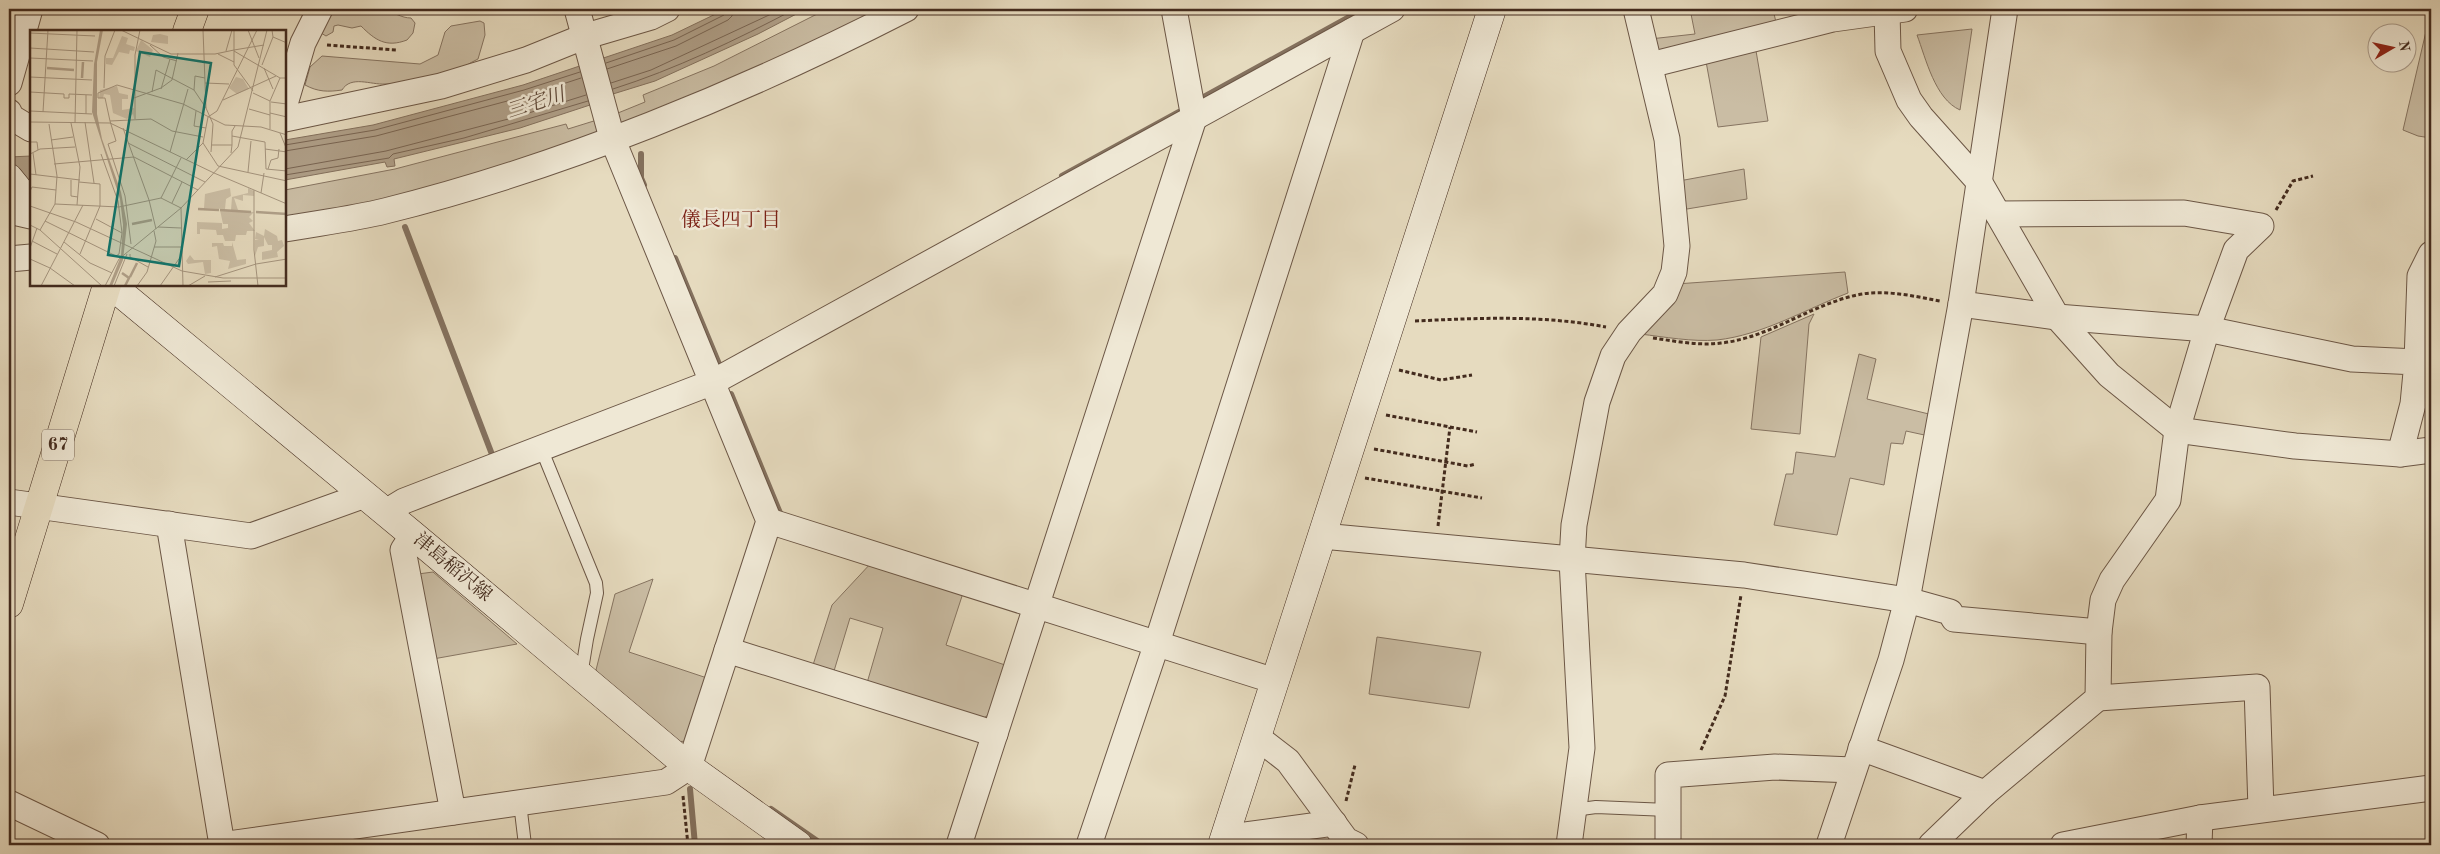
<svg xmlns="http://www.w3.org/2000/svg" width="2440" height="854" font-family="'Old Standard TT','Noto Serif JP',serif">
	<rect width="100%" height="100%" fill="#e6dbbf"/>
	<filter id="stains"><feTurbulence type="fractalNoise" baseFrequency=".004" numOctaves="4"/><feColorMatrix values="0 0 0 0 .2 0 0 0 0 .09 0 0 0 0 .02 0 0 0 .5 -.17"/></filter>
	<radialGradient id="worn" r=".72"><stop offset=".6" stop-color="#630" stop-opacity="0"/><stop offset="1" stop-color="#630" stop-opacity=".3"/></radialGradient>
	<g fill="#cabda4" stroke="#867461">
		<path d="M 334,9 C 350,9 368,7 384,10 C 394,12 401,18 411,18 L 415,23 L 413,33 L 407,40 C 386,48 375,40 361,26 L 352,28 L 338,25 L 334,26 L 333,32 L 326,36 L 321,33 L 327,17 Z"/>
		<polygon points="827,9 892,9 624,126 613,115 645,102 643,95 714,66"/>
		<polygon points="1690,9 1773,9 1777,27 1660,54 1650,39 1695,34"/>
		<polygon points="2431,10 2431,138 2418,136 2403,130"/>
		<path d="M 480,21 L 484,23 L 485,35 L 478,59 C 469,63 460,70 451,74 C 431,81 406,84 385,84 C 371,85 351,75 342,90 C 328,92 318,92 305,85 L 310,67 L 322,56 L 420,64 L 438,55 L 445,32 L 451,26 Z"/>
		<path d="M 1972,29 L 1960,110 C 1935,99 1926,59 1917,35 Z"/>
		<polygon points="1755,45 1768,121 1718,127 1705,56"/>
		<polygon points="597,120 604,137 469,182 285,223 285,190 395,169 566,124 568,129"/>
		<polygon points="1744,169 1747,199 1681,210 1679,181"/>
		<path d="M 1845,272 L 1848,293 C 1806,309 1763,335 1717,340 C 1692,342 1665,337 1640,334 L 1676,284 Z"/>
		<polygon points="1814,314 1809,324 1800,434 1751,429 1761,337"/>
		<polygon points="1859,354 1876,359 1867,399 1933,415 1929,436 1906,431 1903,444 1891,443 1884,485 1850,478 1837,535 1774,525 1786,474 1793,474 1796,452 1835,457"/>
		<polygon points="872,562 964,590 946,645 1008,666 993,712 982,719 867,683 883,628 850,618 834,671 813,665 832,605"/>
		<polygon points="433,572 517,644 433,659 418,574"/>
		<polygon points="653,579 629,652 707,678 687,741 675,742 595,674 615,594"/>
		<polygon points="1377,637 1481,652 1469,708 1369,694"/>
	</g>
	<g fill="#af9f88" stroke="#84715e">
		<polygon points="726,9 806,9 758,34 655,81 613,94 593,104 520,128 394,159 395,166 387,167 385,162 285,180 285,140 373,125 523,85 672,35"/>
		<polygon points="31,156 31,184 9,183 9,157"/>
	</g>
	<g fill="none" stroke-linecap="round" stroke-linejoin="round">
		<g stroke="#796553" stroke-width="1">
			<polyline points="606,63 674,40 724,15 727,9"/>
			<polyline points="607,69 676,46 728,20 732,16 733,9"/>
			<polyline points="611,83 651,70 782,9"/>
			<path d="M 613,89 C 676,69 736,40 795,9"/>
			<polyline points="285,145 375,130 524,90 580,72"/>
			<polyline points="285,151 376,136 526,96 581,78"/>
			<polyline points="285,169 386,151 516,117 586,95"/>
			<polyline points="285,175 389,158 393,154 464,138 588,101"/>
		</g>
		<g stroke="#84715e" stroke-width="6">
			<polyline points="1202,98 1364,9"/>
			<polyline points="641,154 641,178 644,185"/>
			<polyline points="1062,176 1179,112"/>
			<polyline points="405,227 493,457"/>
			<polyline points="675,258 721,369"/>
			<polyline points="731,394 780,513"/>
			<polyline points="690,789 695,845"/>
			<polyline points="771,809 823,845"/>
		</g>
		<defs>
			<g id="lane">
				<polyline points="541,448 596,583 597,593 587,639 581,676"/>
				<polyline points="520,803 525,845"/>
				<polyline points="1574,810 1596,807 1668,810"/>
			</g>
			<g id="street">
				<polyline points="1887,11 1888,51 1909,100 1921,117 1980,183 2057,317 2109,375 2177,430 2295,446 2400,454 2431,450"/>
				<polyline points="1650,65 1833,19 1905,9"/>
				<polyline points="9,83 30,9"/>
				<polyline points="285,104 303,43 320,9"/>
				<polyline points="9,112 11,117 31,129"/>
				<polyline points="285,119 441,86 526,60 583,37 651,17 667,9"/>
				<polyline points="9,211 31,216"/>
				<path d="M 285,229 C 318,223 353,219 385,211 C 562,167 744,92 906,9"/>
				<polyline points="9,259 31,257"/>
				<polyline points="1961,304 2057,317 2207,329 2352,359 2417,362 2413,404 2400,454"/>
				<polyline points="2417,362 2420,276 2431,254"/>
				<polyline points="9,502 251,536 365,495"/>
				<polyline points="386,512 404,501 713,382 1392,9"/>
				<polyline points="769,521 1275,681"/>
				<polyline points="169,524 222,845"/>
				<polyline points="413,535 403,550 453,812"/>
				<polyline points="1322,536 1744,575 1907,600 1950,612 1954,619 2099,632"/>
				<polyline points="727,650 995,734"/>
				<polyline points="2098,698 2257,687 2261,809"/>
				<polyline points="1257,737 1288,761 1346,840 1356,845"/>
				<polyline points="1861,748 1985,793"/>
				<polyline points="9,803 97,845"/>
				<polyline points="1226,833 1238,836 1334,823"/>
				<polyline points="221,845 666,782 689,767 769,521 612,138 577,9"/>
				<polyline points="959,845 1194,118 1174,9"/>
				<polyline points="1089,845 1157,643 1352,31"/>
				<polyline points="1569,845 1582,748 1572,560 1574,525 1597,402 1613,356 1629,332 1665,294 1674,272 1677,246 1667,139 1636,9"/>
				<polyline points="1668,845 1668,775 1775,767 1853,770"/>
				<polyline points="1829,845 1891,660 1907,600 1961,304 2005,9"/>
				<polyline points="1931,845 1985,793 2098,698 2099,632 2103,600 2112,580 2168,500 2177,430 2207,329 2236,250 2261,226 2184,213 1998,214"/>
				<polyline points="2063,845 2200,818 2431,788"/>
				<polyline points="2199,845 2200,818"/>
			</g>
			<g id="secondary">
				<polyline points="9,178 31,205"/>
				<polyline points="111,285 413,535 689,767 798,845"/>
				<polyline points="1222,845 1492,9"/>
			</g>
			<g id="primary">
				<polyline points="187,31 195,9"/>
				<polyline points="9,604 107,285"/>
			</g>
		</defs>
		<use href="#lane" stroke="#6c5746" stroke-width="14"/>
		<use href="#street" stroke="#6c5746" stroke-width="27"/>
		<use href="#secondary" stroke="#432b1e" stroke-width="29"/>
		<use href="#primary" stroke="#432b1e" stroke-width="29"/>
		<g stroke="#432b1e" stroke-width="3" stroke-dasharray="4 2.5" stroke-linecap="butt">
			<polyline points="327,45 396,50"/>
			<polyline points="2276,210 2293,181 2313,176"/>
			<path d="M 1415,321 C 1480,318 1542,315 1606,327"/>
			<path d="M 1653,338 C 1675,341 1698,346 1721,343 C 1769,338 1810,305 1857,295 C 1884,289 1913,296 1940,301"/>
			<polyline points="1399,370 1441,380 1472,375"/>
			<polyline points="1386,415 1477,432"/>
			<polyline points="1374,449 1468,466 1476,464"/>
			<polyline points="1365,478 1482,498"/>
			<polyline points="1438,526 1450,427"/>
			<polyline points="1701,750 1725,696 1741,595"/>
			<polyline points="683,796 688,845"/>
			<polyline points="1346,801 1355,765"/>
		</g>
		<use href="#lane" stroke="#efe8d5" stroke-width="12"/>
		<use href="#street" stroke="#efe8d5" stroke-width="25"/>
		<use href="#secondary" stroke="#efe8d5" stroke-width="28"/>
		<use href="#primary" stroke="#e6dbbf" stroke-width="28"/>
	</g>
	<g text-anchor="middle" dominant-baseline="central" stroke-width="5" stroke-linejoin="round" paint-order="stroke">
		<rect fill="#efe8d5" stroke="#776455" stroke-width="1" x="42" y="429.5" width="32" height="31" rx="4"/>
		<g font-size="18" font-weight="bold" fill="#432b1e">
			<text x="58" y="445">67</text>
		</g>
		<g font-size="19" fill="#432b1e" stroke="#efe8d5">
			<text transform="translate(452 568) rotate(40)">津島稲沢線</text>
		</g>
		<g font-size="20" font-style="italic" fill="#5e4838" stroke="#efe8d5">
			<text transform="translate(536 104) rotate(-18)">三宅川</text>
		</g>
		<g font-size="20" fill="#7a1f14" stroke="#efe8d5">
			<text x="731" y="221">儀長四丁目</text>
		</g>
	</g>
	<g transform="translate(30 30)">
		<rect width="256" height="256" fill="#e6dbbf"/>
		<path d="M 130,4 L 138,6 L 138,14 L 121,12 L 123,5 ZM 92,6 L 98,8 L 96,14 L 105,17 L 104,21 L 100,20 L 99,24 L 89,22 L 82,35 L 76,34 L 76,28 L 83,28 ZM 111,10 L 123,20 L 120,27 L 106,21 ZM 206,47 L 213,49 L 219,59 L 207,64 L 199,58 ZM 87,56 L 89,63 L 98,65 L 98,69 L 92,69 L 92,80 L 104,78 L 104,88 L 103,84 L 97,89 L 83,83 L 80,65 L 74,64 L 73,68 L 69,68 L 70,60 ZM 200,158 L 201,166 L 196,169 L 195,179 L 174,178 L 175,164 ZM 218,158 L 224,161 L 224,166 L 213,165 L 213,171 L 204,168 L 208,180 L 201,180 L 202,167 L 218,163 ZM 190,180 L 224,182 L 219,187 L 223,191 L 219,193 L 225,201 L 217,201 L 216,205 L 206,205 L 205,211 L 195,211 L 193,205 L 187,205 L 186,200 L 170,199 L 170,204 L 167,204 L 167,192 L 192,193 L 192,199 L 198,198 L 198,194 L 193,194 ZM 235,199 L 247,206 L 248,211 L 252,210 L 254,216 L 247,222 L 248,227 L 232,230 L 232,222 L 242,220 L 242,215 L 238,215 L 234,207 L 234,216 L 228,217 L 225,226 L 225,210 L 229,210 L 225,209 L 226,202 L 234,206 ZM 202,212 L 207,230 L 216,229 L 216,234 L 198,239 L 200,231 L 189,229 L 187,216 L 182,217 L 182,213 L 193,213 L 194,216 L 202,216 ZM 160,225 L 164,230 L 181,230 L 181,243 L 175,244 L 173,232 L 158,234 L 156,231 Z" fill="#cabda4"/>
		<path d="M 70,0 L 73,0 L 67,32 L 67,84 L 72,109 L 91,162 L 97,194 L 93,230 L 82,256 L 79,256 L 91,226 L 93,195 L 90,169 L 62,82 L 64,34 Z" fill="#af9f88"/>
		<path fill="none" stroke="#af9f88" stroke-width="2.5" d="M 17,38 L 44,40M 52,48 L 53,32M 168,179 L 189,180M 190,180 L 221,182M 226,182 L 257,184M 102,194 L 122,190M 92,243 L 99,248 L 95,256M 100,247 L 107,233"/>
		<path fill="none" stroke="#a5957f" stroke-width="1" d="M 91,0 L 141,24 L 185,24 L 204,20M 173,0 L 176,78 L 183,94 L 181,122M 204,0 L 204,35 L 223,61M 218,0 L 229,28M 242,0 L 243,7 L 257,13M 0,3 L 65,6M 120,15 L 133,27 L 140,29M 0,18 L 64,22M 204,20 L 234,15M 196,21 L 202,0M 204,21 L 250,48 L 257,48M 188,24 L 204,32M 0,28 L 63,31M 232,35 L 243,7M 234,38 L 243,59M 0,47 L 62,50M 175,53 L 199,54M 74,58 L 75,26 L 85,0M 131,59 L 140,29 L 147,31M 164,60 L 165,46 L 175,48M 0,62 L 34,64 L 34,68 L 39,68 L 39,64 L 62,65M 122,62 L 126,40 L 164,60 L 176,78M 223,63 L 240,71M 56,65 L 56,84M 104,68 L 131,58 L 142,50 L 148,23M 193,70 L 246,46M 241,72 L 257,74M 219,79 L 240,85M 0,81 L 62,84M 166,81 L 164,96 L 176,98M 13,82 L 18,0M 240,83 L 257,87M 105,89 L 105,25 L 110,0M 80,91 L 75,68 L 68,68 L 68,63 L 87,55 L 153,74 L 195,95 L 231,97 L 257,105M 0,92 L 80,93 L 184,143M 55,92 L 64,153M 41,93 L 50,137 L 47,175M 45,93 L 47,0M 93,98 L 119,170 L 126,199M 240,99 L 240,71 L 250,48M 250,103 L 257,120M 202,106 L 235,112 L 236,139 L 257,141M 21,110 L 43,107M 0,112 L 7,112 L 8,120M 98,113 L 175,152M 173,113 L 188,136 L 257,151M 182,115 L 202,115 L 201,123M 202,115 L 202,101 L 205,96M 235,119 L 257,122M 140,122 L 158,59M 3,123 L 6,145M 0,124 L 10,119 L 45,117M 156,130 L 173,113 L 178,87 L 187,81 L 227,0M 24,134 L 104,127 L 168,160M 238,139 L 241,130 L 248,128 L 249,119M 218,142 L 221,111M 184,143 L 257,174M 0,144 L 50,150M 41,150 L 41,166 L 48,167M 49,152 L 70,154 L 70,176 L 50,224M 224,160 L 224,220 L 228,256M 0,161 L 2,157 L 26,160M 231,163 L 234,143M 131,168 L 151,128M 142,173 L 152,152M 25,174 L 89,177 L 131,168 L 151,178 L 153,256M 0,176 L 46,192 L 152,241 L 193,248 L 257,248M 66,189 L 92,203M 15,191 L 86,226 L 89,224 L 92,203 L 88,171 L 71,124M 0,195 L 10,200 L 25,174 L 27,146 L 19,94M 128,197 L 151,198M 10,200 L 72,256M 2,211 L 27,224M 34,212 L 60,233 L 82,243M 101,214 L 95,166 L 78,114 L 86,111 L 80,91 L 121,89 L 142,101 L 173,107M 124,217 L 151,217M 0,218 L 7,198M 100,224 L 100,227 L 118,237M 0,229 L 20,238 L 45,256M 185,247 L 226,234 L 257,229M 178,252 L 201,251M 11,256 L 53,175M 75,256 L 89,229 L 151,178 L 208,117 L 237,0M 84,256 L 97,224M 107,256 L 117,242 L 126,211 L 124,201M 130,256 L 151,226M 158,256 L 175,246"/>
		<path fill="#0f766e" fill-opacity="0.15" stroke="#0f766e" stroke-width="2.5" d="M 110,22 L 181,33 L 149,236 L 78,225 Z"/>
		<rect width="256" height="256" fill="none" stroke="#432b1e" stroke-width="2.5"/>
	</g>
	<rect width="2440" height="854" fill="none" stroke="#e6dbbf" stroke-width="30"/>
	<rect x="10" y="10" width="2420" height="834" fill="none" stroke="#432b1e" stroke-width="2.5"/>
	<rect x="15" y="15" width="2410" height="824" fill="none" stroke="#432b1e"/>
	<g transform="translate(2392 48) rotate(81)"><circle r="24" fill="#efe8d5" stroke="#aa9c8c"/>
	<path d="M0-4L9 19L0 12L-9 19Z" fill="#8f2418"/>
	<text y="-8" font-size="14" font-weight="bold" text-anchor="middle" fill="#432b1e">N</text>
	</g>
	<rect width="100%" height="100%" filter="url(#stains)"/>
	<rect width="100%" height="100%" fill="url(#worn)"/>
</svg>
